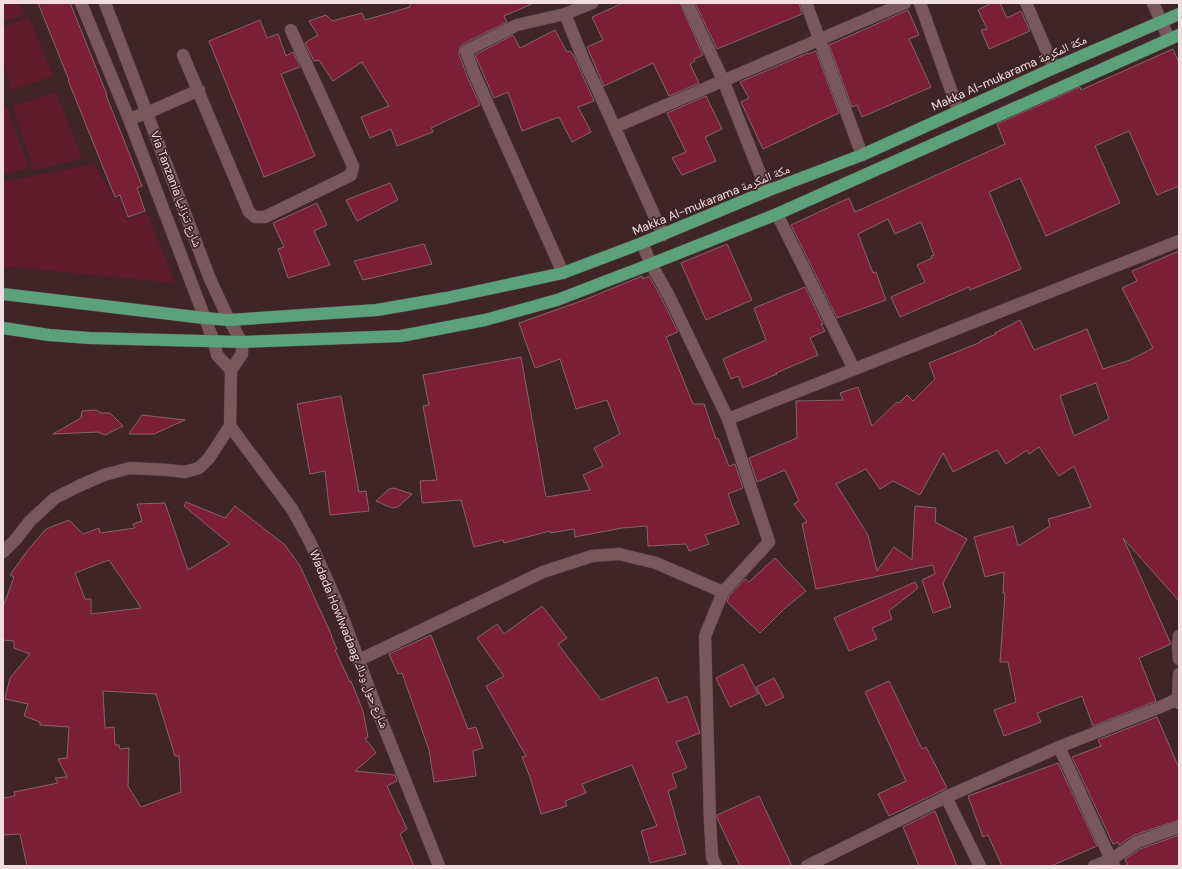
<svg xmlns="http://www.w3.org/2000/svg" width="1182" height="869" font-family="'DM Sans','Noto Naskh Arabic',sans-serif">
	<rect width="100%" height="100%" fill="#3f2428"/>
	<g fill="#601b2d">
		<polygon points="3,3 20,3 25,15 3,22"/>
		<polygon points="29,17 53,76 11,90 3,60 3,27"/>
		<polygon points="56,92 82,158 34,170 13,106"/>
		<polygon points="7,107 29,168 3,175 3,108"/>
		<polygon points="94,164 115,200 119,198 127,219 147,213 175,283 3,266 3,182"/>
	</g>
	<g fill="#7b1e38" stroke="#856469" fill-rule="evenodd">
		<polygon points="38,3 70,3 107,95 106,95 142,186 137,188 145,211 128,217 120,195 115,197 68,80 69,80"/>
		<polygon points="410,3 534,3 504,16 507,22 463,44 460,47 459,54 467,76 480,105 431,128 433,132 397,146 391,129 370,138 361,117 389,106 362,62 333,81 319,60 314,61 305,43 318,35 309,21 326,15 332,21 362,13 365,20 410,7"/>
		<polygon points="623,3 680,3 703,55 694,59 695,61 690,64 699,83 669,96 653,63 604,86 587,47 603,40 592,17"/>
		<polygon points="695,3 799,3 802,14 717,49"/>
		<polygon points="991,3 1000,3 1007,18 1021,11 1030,31 989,49 981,30 987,29 978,10"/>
		<polygon points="908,10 919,35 909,39 931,87 862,117 857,105 852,107 829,45"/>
		<polygon points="260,20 267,38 278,34 286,56 293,52 300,67 281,74 315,156 264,177 209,41"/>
		<polygon points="555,30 567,52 570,51 572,54 573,54 594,101 578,107 591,132 572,142 559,117 522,131 508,92 494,98 475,55 513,35 520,48"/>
		<polygon points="1173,49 1179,63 1179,186 1157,195 1129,131 1095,146 1120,203 1046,236 1020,178 989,192 1021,269 970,290 969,287 900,317 891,297 925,282 917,265 932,258 931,256 934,255 921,222 895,234 888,219 858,234 873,273 876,272 886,300 837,318 791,225 849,198 855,212 1005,144 997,124 1080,87 1081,90"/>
		<polygon points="816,51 839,113 763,149 741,102 749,98 740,82 808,53 808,54"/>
		<polygon points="706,96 722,129 705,137 716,161 682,175 672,158 686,152 667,113"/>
		<polygon points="390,183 398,200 357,221 346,200"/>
		<polygon points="317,203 327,225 314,231 330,265 288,278 278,249 284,247 273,223"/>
		<polygon points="424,244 432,264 363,280 354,261"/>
		<polygon points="727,244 752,300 706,320 681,263"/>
		<path d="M 1179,251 L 1179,601 L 1123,538 L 1171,644 L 1139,658 L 1156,701 L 1093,726 L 1082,696 L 1037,713 L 1041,722 L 1004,736 L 994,710 L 1016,702 L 1008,662 L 1000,662 L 1005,593 L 1003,593 L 1004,572 L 985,577 L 974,537 L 1013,526 L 1018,546 L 1050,526 L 1048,519 L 1091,507 L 1074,466 L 1059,476 L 1039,447 L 1029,454 L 1027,450 L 1006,464 L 997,450 L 953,472 L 943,453 L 920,495 L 893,481 L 880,489 L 866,469 L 836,484 L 868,535 L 877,571 L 894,547 L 912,560 L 915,506 L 936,508 L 935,522 L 967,539 L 943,583 L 951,607 L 933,613 L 922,580 L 935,574 L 933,565 L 816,589 L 802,524 L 807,522 L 794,504 L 799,501 L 785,470 L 757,482 L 749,458 L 797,438 L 796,401 L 843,400 L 840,393 L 858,387 L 872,426 L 897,402 L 899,403 L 907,395 L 913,401 L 935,379 L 929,363 L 981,342 L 980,341 L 996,334 L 995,333 L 1020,320 L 1034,350 L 1087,329 L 1103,369 L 1130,360 L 1153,348 L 1122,288 L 1137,281 L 1132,271 ZM 1096,383 L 1109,419 L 1074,436 L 1060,396 Z"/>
		<polygon points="642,276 643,279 649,276 662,299 678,332 666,337 693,404 704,404 716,439 718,438 729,466 735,464 743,488 728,494 739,524 705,535 709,544 689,551 686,544 648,546 647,526 622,528 575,537 574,529 550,533 550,531 504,543 503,540 474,547 461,500 422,503 420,481 437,480 423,406 429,405 423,375 521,357 546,497 590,490 583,475 603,466 594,448 620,434 607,400 576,409 560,359 535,368 519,323 584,300"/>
		<polygon points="805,287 823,324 821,324 825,331 810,338 818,355 776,373 777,374 743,388 738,376 731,379 723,359 766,340 754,308"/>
		<polygon points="341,396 359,492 366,491 369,511 330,515 325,471 310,474 297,404"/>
		<polygon points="96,410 101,413 110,413 123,426 105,435 98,432 53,434 81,418 82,411"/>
		<polygon points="142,415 185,420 154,434 129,434"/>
		<polygon points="394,488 412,494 398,507 392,508 376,501 389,489"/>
		<path d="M 186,502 L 225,518 L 235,506 L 285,545 L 300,566 L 332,636 L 331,636 L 337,649 L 335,650 L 350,682 L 351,681 L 363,711 L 368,737 L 365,739 L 372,747 L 376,753 L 355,771 L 395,775 L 397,781 L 387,786 L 407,829 L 400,834 L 414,866 L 27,866 L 20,834 L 3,835 L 3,798 L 15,796 L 14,792 L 58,783 L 55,778 L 67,777 L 58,759 L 67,758 L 69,727 L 40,725 L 40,722 L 24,716 L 28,704 L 5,699 L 10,678 L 30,654 L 14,648 L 14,641 L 3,640 L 3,607 L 14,577 L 10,575 L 28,550 L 46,529 L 69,520 L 83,534 L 99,528 L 100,533 L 135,528 L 133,524 L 142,521 L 137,504 L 165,503 L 188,570 L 230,544 L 184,506 ZM 109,560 L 136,600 L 141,608 L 91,614 L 91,599 L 85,599 L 75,573 ZM 103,691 L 156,694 L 175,756 L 179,756 L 181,792 L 141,807 L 128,786 L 129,748 L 120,749 L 119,745 L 115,745 L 114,727 L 105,728 Z"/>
		<polygon points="775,558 806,591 784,609 760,633 727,602 729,596 745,579 749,582"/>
		<polygon points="915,582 918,588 889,611 892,619 872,628 877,639 849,651 834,618"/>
		<polygon points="542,606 567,638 558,644 601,700 657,677 668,703 687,696 700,733 676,742 687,768 672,774 677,787 668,791 686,854 650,863 641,831 657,826 632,765 582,784 586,793 565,801 567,806 541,814 530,777 522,757 526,756 486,686 504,676 477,638 497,624 504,634"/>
		<polygon points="431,635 468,729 476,727 483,748 473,751 476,776 434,782 429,750 402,673 398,674 389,654"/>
		<polygon points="743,664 758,694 730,707 716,678"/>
		<polygon points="774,678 784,697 766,706 756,687"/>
		<polygon points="889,681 922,749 926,747 947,788 889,816 878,794 906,781 865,692"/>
		<polygon points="1157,717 1179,768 1179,820 1134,835 1119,845 1118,842 1113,844 1072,757 1101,746 1098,740"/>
		<polygon points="1058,763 1097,846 1051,866 1002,866 988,835 983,837 968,796"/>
		<polygon points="759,796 792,866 740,866 717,818 717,815"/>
		<polygon points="935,811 957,866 919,866 903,827"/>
		<polygon points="1179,835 1179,866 1128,866 1125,859 1140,849"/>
	</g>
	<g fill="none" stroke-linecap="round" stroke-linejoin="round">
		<defs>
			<g id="minor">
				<polyline points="81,3 129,119 214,342 217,355 231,370"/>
				<polyline points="105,3 210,279 229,320 242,342 242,354 231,370 230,426"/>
				<polyline points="687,3 723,80 767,191"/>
				<polyline points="806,3 862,155"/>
				<polyline points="920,3 958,110"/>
				<polyline points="1026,3 1054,68"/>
				<polyline points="1153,3 1169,39"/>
				<polyline points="565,14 584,61 596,86 663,235"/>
				<polyline points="183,55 249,212 255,217 265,217 351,175 353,166 291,30"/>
				<polyline points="129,119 147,113 199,90"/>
				<polyline points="615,127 905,3"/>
				<polyline points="777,214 854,369"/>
				<polyline points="642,243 651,264 669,296 728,419 769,542 723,592 705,636 710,821 712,857 716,866"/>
				<polyline points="563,273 474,73 466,51 517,25 565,14 592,3"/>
				<polyline points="728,419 1179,241"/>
				<polyline points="230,426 292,509 310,542 337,602 378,712 439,866"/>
				<polyline points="3,552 16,539 30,521 55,498 81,485 104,475 130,468 168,470 185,472 199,468 209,458 230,426"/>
				<polyline points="1179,636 1178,646 1179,659"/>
				<polyline points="359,660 543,572 592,556 619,554 656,563 723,592"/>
				<polyline points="1179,674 1178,699 1179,703"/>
				<polyline points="1059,747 1114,866"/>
				<polyline points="946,797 980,866"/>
				<polyline points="807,866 946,797 1059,747 1158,708 1178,699"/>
				<polyline points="1094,866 1112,859 1137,842 1179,827"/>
			</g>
			<g id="highway">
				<polyline points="3,294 204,318 229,320 377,310 446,298 563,273 642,243 767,191 862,155 1054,68 1179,14"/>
				<polyline points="3,328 49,335 89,338 242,342 401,336 485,320 557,300 651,264 777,214 1179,35"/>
			</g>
		</defs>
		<use href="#minor" stroke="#5a4347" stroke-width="13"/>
		<use href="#highway" stroke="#5a4347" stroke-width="13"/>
		<use href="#minor" stroke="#78585d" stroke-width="12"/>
		<use href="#highway" stroke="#5ba27a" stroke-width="12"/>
	</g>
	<g text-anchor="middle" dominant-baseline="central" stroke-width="3.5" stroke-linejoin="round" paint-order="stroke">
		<g font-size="12" fill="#f1dee1" stroke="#3f2428">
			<text transform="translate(1009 73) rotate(-24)">Makka Al-mukarama مكة المكرمة</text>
			<text transform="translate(176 189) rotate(69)">Via Tanzania شارع تنزانيا</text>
			<text transform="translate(711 200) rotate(-22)">Makka Al-mukarama مكة المكرمة</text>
			<text transform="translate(349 639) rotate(68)">Wadada Howlwadaag شارع حول وداك</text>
		</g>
	</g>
	<rect width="1182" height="869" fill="none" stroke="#f1dee1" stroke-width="8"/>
</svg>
